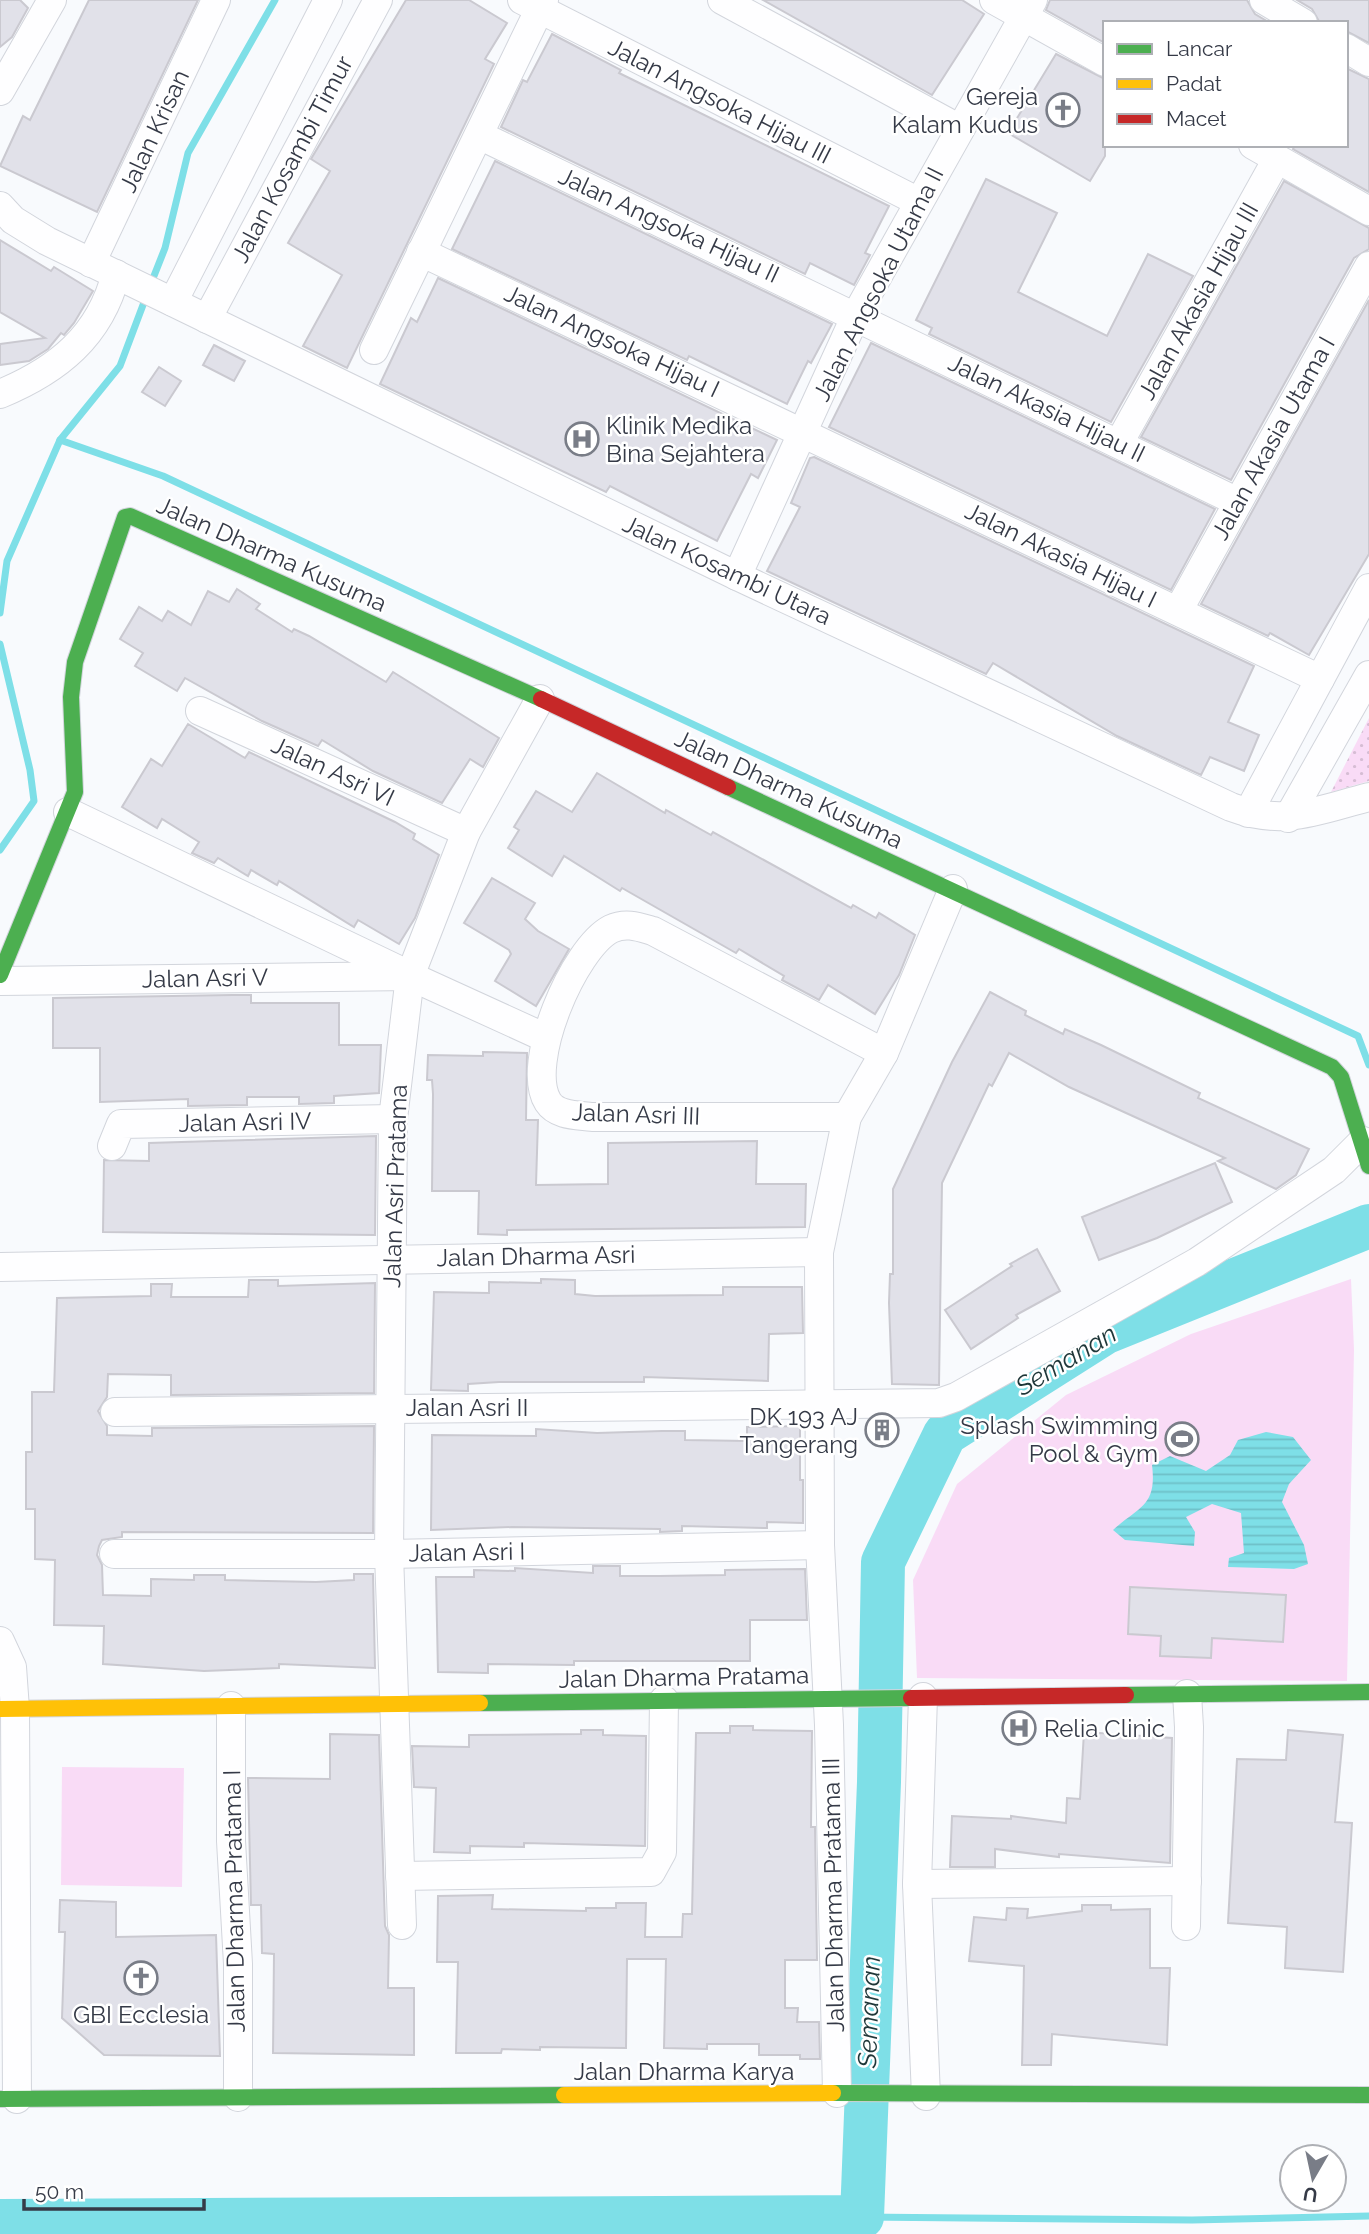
<svg xmlns="http://www.w3.org/2000/svg" width="1369" height="2234" font-family="Raleway,sans-serif">
	<defs>
		<pattern id="park-dots" width="8" height="8" patternUnits="userSpaceOnUse" patternTransform="scale(1.75)"><rect width="8" height="8" fill="#f9dbf6"/><path d="M2 2h.1M6 6h.1" fill="none" stroke="#d6bdd4" stroke-width="1.8" stroke-linecap="round"/></pattern>
		<pattern id="water-rules" width="6" height="5" patternUnits="userSpaceOnUse" patternTransform="scale(1.75)"><rect width="6" height="5" fill="#7edfe7"/><path d="M0 2.5h6" fill="none" stroke="#6ec0c8"/></pattern>
	</defs>
	<rect width="100%" height="100%" fill="#f8fafd"/>
	<polygon fill="url(#park-dots)" points="1369,718 1369,781 1331,792"/>
	<g fill="#f9dbf6">
		<polygon points="1351,1279 1354,1350 1347,1681 917,1678 913,1580 957,1484 1066,1395 1191,1334"/>
		<polygon points="62,1767 184,1768 182,1887 61,1885"/>
	</g>
	<path fill="url(#water-rules)" d="M 1266,1432 L 1293,1437 L 1311,1460 L 1289,1484 L 1282,1502 L 1304,1545 L 1308,1564 L 1294,1569 L 1228,1567 L 1229,1558 L 1244,1553 L 1241,1513 L 1212,1504 L 1186,1517 L 1195,1532 L 1194,1546 L 1125,1540 L 1113,1530 C 1140,1506 1157,1506 1152,1465 L 1170,1456 L 1206,1471 L 1230,1455 L 1238,1440 Z"/>
	<g fill="none" stroke-linecap="round" stroke-linejoin="round">
		<g stroke="#7edfe7" stroke-width="7">
			<polyline points="150,286 165,248 188,153 275,0"/>
			<polyline points="60,440 163,476 1358,1036 1369,1065"/>
			<polyline points="0,613 7,561 60,440 120,366 146,297"/>
			<polyline points="0,644 30,770 34,801 0,850"/>
			<polyline points="862,2217 1192,2220 1369,2216"/>
		</g>
		<polyline stroke="#7edfe7" stroke-width="44" points="0,2221 862,2217 879,1782 883,1562 945,1434 1106,1332 1369,1226"/>
	</g>
	<g fill="#e1e1e9" stroke="#cac9d0" stroke-width="2">
		<polygon points="0,0 20,0 28,8 12,37 0,47"/>
		<polygon points="89,0 198,0 97,212 0,166 23,116 30,120"/>
		<polygon points="406,0 469,0 507,23 485,59 494,64 347,368 303,346 342,275 288,243 330,171 311,159"/>
		<polygon points="763,0 962,0 984,14 932,95"/>
		<polygon points="1050,0 1247,0 1255,14 1270,23 1105,23 1105,43 1046,10"/>
		<polygon points="1297,0 1369,0 1369,43 1346,31 1346,23 1320,23 1312,9"/>
		<polygon points="552,34 621,70 619,73 889,206 865,253 870,255 854,285 810,263 805,274 501,127 523,80 527,82"/>
		<polygon points="1056,54 1105,79 1105,156 1090,181 1008,133"/>
		<polygon points="1346,68 1369,79 1369,192 1293,149 1295,145 1346,145"/>
		<polygon points="495,161 832,324 811,363 808,361 787,404 689,356 687,360 452,249"/>
		<polygon points="986,179 1057,213 1018,292 1107,336 1148,254 1193,276 1111,422 929,334 932,328 916,320"/>
		<polygon points="1284,181 1369,228 1369,249 1354,258 1231,480 1141,437"/>
		<polygon points="0,240 51,271 54,267 93,291 74,323 64,335 61,333 48,349 29,361 0,365 0,344 45,338 0,312"/>
		<polygon points="438,278 777,440 758,478 751,474 717,541 610,486 606,492 380,384 411,318 417,322"/>
		<polygon points="1369,300 1369,554 1309,655 1270,633 1268,636 1201,604"/>
		<polygon points="871,343 1215,509 1171,590 829,427"/>
		<polygon points="214,345 245,361 234,381 203,365"/>
		<polygon points="159,367 181,381 165,406 142,392"/>
		<polygon points="814,457 1254,666 1228,722 1259,735 1244,771 1210,757 1201,775 1117,736 993,663 986,674 767,571 800,507 791,503 810,458"/>
		<polygon points="237,589 260,604 256,609 292,632 294,629 309,636 386,682 393,672 499,738 483,767 470,759 442,803 373,771 322,740 318,746 262,721 185,678 177,691 135,666 143,653 120,639 139,607 162,621 168,611 191,625 208,591 229,602"/>
		<polygon points="188,724 245,758 249,752 395,822 415,834 413,839 439,855 415,918 399,944 358,920 354,927 279,881 277,885 251,870 248,876 218,858 214,863 192,853 199,842 162,819 157,828 122,807 151,759 162,766"/>
		<polygon points="597,773 665,813 666,810 711,835 713,832 851,908 853,905 876,918 879,913 915,935 899,975 875,1014 828,985 819,1000 782,980 784,976 739,949 736,953 622,888 620,891 564,856 552,876 508,848 519,830 514,827 536,791 572,812"/>
		<polygon points="492,878 535,903 525,919 538,931 569,949 536,1006 495,981 511,954 509,950 464,923"/>
		<polygon points="990,992 1026,1011 1025,1015 1063,1034 1065,1029 1101,1045 1200,1093 1198,1098 1309,1149 1296,1175 1276,1189 1218,1161 1225,1158 1069,1087 1009,1053 992,1086 989,1084 942,1183 939,1385 892,1384 889,1303 890,1274 893,1274 893,1189 952,1062"/>
		<polygon points="232,995 251,995 251,1003 339,1003 339,1045 381,1045 379,1093 334,1096 334,1103 299,1104 299,1097 247,1097 247,1105 188,1106 188,1099 100,1102 100,1048 53,1048 53,998"/>
		<polygon points="483,1052 527,1053 526,1120 538,1120 536,1185 608,1184 608,1143 757,1141 756,1184 806,1184 805,1227 507,1230 507,1235 478,1234 479,1191 432,1191 433,1094 432,1080 427,1080 428,1055 483,1056"/>
		<polygon points="376,1136 375,1235 103,1232 104,1160 149,1161 149,1143"/>
		<polygon points="1215,1163 1232,1202 1157,1238 1099,1260 1082,1217"/>
		<polygon points="1037,1249 1060,1291 1016,1315 1018,1318 971,1349 945,1310 1012,1266 1010,1264"/>
		<polygon points="541,1279 575,1280 575,1294 595,1296 723,1295 723,1287 802,1287 803,1333 769,1334 768,1381 644,1377 644,1382 499,1382 468,1384 468,1391 431,1390 434,1292 489,1293 489,1282 541,1283"/>
		<polygon points="249,1280 278,1280 278,1286 375,1283 374,1393 171,1395 171,1375 108,1374 107,1397 98,1411 107,1426 107,1435 152,1436 152,1428 374,1426 373,1533 122,1532 122,1537 102,1540 99,1546 97,1555 102,1565 103,1595 151,1596 151,1579 194,1580 194,1575 225,1575 225,1580 316,1582 354,1580 354,1574 373,1574 375,1668 279,1664 279,1668 204,1671 103,1664 104,1626 54,1625 55,1560 35,1559 35,1509 26,1509 26,1452 32,1452 32,1392 54,1392 57,1298 151,1296 151,1284 172,1284 171,1297 248,1297"/>
		<polygon points="872,1420 894,1420 893,1442 871,1441"/>
		<polygon points="800,1426 800,1480 803,1480 803,1523 767,1522 767,1528 682,1526 682,1531 660,1532 660,1529 512,1527 431,1530 432,1435 536,1436 536,1429 597,1433 662,1431 685,1431 685,1440 747,1441 747,1427"/>
		<polygon points="593,1566 620,1566 620,1576 659,1576 725,1575 725,1570 805,1569 807,1620 750,1620 750,1661 574,1661 574,1665 488,1664 488,1673 438,1672 436,1577 474,1577 474,1570 515,1571 515,1568 593,1573"/>
		<polygon points="1130,1587 1286,1595 1283,1642 1212,1638 1211,1658 1160,1656 1161,1636 1128,1634"/>
		<polygon points="730,1726 753,1726 753,1730 812,1731 811,1827 815,1827 817,1960 785,1960 785,2008 798,2008 797,2022 819,2022 820,2059 800,2059 800,2055 759,2055 759,2044 707,2044 707,2049 664,2048 666,1959 627,1959 626,2048 540,2047 540,2050 502,2049 501,2053 456,2053 458,1962 437,1962 438,1896 493,1895 492,1909 586,1911 586,1908 616,1908 616,1903 646,1903 645,1937 682,1937 683,1914 692,1914 696,1733 730,1733"/>
		<polygon points="581,1730 603,1730 603,1735 646,1736 645,1846 524,1843 524,1847 470,1846 470,1853 434,1852 436,1788 414,1787 412,1746 469,1747 469,1735 581,1734"/>
		<polygon points="1288,1730 1343,1735 1335,1822 1352,1823 1343,1972 1285,1968 1287,1927 1228,1923 1237,1759 1286,1760"/>
		<polygon points="1084,1732 1172,1738 1170,1863 1059,1854 1059,1857 995,1849 995,1867 950,1867 952,1816 1011,1819 1011,1816 1066,1823 1067,1798 1080,1799"/>
		<polygon points="330,1734 379,1735 385,1926 389,1935 388,1988 414,1988 414,2055 273,2053 274,1954 262,1953 261,1905 251,1905 248,1778 330,1779"/>
		<polygon points="60,1900 116,1902 116,1937 216,1935 220,2056 104,2055 62,2018 65,1932 59,1932"/>
		<polygon points="1082,1905 1111,1905 1111,1910 1150,1909 1150,1968 1170,1968 1167,2045 1052,2034 1051,2065 1022,2065 1024,1966 969,1961 974,1917 1006,1920 1007,1908 1028,1909 1027,1918 1082,1911"/>
	</g>
	<g fill="none" stroke-linecap="round" stroke-linejoin="round">
		<defs>
			<g id="street">
				<polyline points="522,0 919,202"/>
				<polyline points="722,0 960,129"/>
				<polyline points="994,0 1105,62"/>
				<polyline points="1264,0 1303,23"/>
				<polyline points="1346,48 1369,62"/>
				<polyline points="0,91 52,0"/>
				<polyline points="481,136 1238,502"/>
				<polyline points="1253,145 1369,211"/>
				<path d="M 0,206 L 13,220 L 47,241 L 737,576 L 1231,807 C 1284,827 1318,810 1369,797"/>
				<polyline points="421,252 1320,679"/>
				<polyline points="91,263 216,0"/>
				<polyline points="173,302 328,0"/>
				<polyline points="207,319 378,0"/>
				<polyline points="374,350 544,0"/>
				<path d="M 0,394 C 58,370 100,336 116,274"/>
				<polyline points="1119,443 1277,159"/>
				<polyline points="737,576 856,315 1033,0"/>
				<polyline points="1178,611 1369,266"/>
				<polyline points="200,711 466,832"/>
				<polyline points="68,812 405,973"/>
				<polyline points="1248,813 1369,588"/>
				<polyline points="1288,818 1369,675"/>
				<polyline points="0,981 410,976 546,1038"/>
				<path d="M 847,1117 L 592,1117 C 578,1115 557,1116 548,1102 C 524,1064 574,948 611,929 C 626,922 639,927 653,931 L 884,1053"/>
				<polyline points="112,1146 121,1124 393,1119"/>
				<polyline points="0,1267 819,1252"/>
				<polyline points="115,1412 939,1403 956,1397 1197,1262 1334,1170 1363,1141"/>
				<polyline points="114,1554 389,1554 820,1545"/>
				<polyline points="0,1641 12,1667 15,1709 17,2099"/>
				<polyline points="923,1697 917,1884 926,2096"/>
				<polyline points="231,1706 231,1841 238,1964 238,2097"/>
				<polyline points="400,1876 651,1872 662,1852 664,1700"/>
				<polyline points="917,1884 1187,1881"/>
				<polyline points="402,1925 389,1554 393,1119 410,976 466,832 540,699"/>
				<polyline points="1186,1926 1189,1727 1187,1694"/>
				<polyline points="837,2093 829,1725 820,1545 819,1252 847,1117 884,1053 953,889"/>
			</g>
			<g id="fast">
				<polyline points="728,787 1332,1067 1341,1077 1369,1166"/>
				<polyline points="0,975 75,792 71,697 75,662 125,517 130,516 541,699"/>
				<polyline points="1126,1695 1369,1692"/>
				<polyline points="480,1703 911,1698"/>
				<polyline points="833,2093 1369,2095"/>
				<polyline points="0,2099 564,2095"/>
			</g>
			<g id="slow">
				<polyline points="0,1709 480,1703"/>
				<polyline points="564,2095 833,2093"/>
			</g>
			<g id="jam">
				<polyline points="541,699 728,787"/>
				<polyline points="911,1698 1126,1695"/>
			</g>
		</defs>
		<use href="#street" stroke="#d2d5dc" stroke-width="30"/>
		<use href="#fast" stroke="#d2d5dc" stroke-width="18"/>
		<use href="#slow" stroke="#d2d5dc" stroke-width="18"/>
		<use href="#jam" stroke="#d2d5dc" stroke-width="18"/>
		<use href="#street" stroke="#fefeff" stroke-width="28"/>
		<use href="#fast" stroke="#4caf50" stroke-width="16"/>
		<use href="#slow" stroke="#ffc107" stroke-width="16"/>
		<use href="#jam" stroke="#c62828" stroke-width="16"/>
	</g>
	<defs>
		<symbol id="church-ring" viewBox="-11 -11 22 22"><circle r="9.5" fill="#fff" stroke="#797d87" stroke-width="1.5"/><path d="M-1.2-6h2.4v3.5h3.3v2.4h-3.3V6h-2.4V-.1h-3.3v-2.4h3.3Z" fill="#797d87"/></symbol>
		<symbol id="hospital-ring" viewBox="-11 -11 22 22"><circle r="9.5" fill="#fff" stroke="#797d87" stroke-width="1.5"/><path d="M-5-5h3v3.5h4V-5h3V5h-3V1.5h-4V5h-3Z" fill="#797d87"/></symbol>
		<symbol id="building-ring" viewBox="-11 -11 22 22"><circle r="9.5" fill="#fff" stroke="#797d87" stroke-width="1.5"/><path d="M-4-6H4V6H1V3H-1V6H-4ZM-2.5-4.3h1.7v1.8h-1.7ZM.8-4.3h1.7v1.8H.8ZM-2.5-1h1.7V.8h-1.7ZM.8-1h1.7V.8H.8Z" fill="#797d87"/></symbol>
		<symbol id="stadium-ring" viewBox="-11 -11 22 22"><circle r="9.5" fill="#fff" stroke="#797d87" stroke-width="1.5"/><path d="M0-5a6.5 5 0 1 0 0 10a6.5 5 0 1 0 0-10ZM-3.5-1.8h7v3.6h-7Z" fill="#797d87"/></symbol>
	</defs>
	<g fill-rule="evenodd">
		<use href="#church-ring" x="1044" y="91" width="38" height="38"/>
		<use href="#hospital-ring" x="563" y="420" width="38" height="38"/>
		<use href="#building-ring" x="863" y="1411" width="38" height="38"/>
		<use href="#stadium-ring" x="1163" y="1420" width="38" height="38"/>
		<use href="#hospital-ring" x="1000" y="1709" width="38" height="38"/>
		<use href="#church-ring" x="122" y="1959" width="38" height="38"/>
	</g>
	<g text-anchor="middle" dominant-baseline="central" stroke-width="5" stroke-linejoin="round" paint-order="stroke">
		<g font-size="24" fill="#353a47" stroke="#fff" text-anchor="end">
			<text x="1038" y="96">Gereja<tspan x="1038" dy="28">Kalam Kudus</tspan></text>
			<text x="606" y="425" text-anchor="start">Klinik Medika<tspan x="606" dy="28">Bina Sejahtera</tspan></text>
			<text x="858" y="1416">DK 193 AJ<tspan x="858" dy="28">Tangerang</tspan></text>
			<text x="1158" y="1425">Splash Swimming<tspan x="1158" dy="28">Pool &amp; Gym</tspan></text>
			<text x="1044" y="1728" text-anchor="start">Relia Clinic</text>
			<text x="141" y="2014" text-anchor="middle">GBI Ecclesia</text>
		</g>
		<g font-size="24" fill="#353a47" stroke="#fff">
			<text transform="translate(720 101) rotate(27)">Jalan Angsoka Hijau III</text>
			<text transform="translate(154 131) rotate(-65)">Jalan Krisan</text>
			<text transform="translate(292 159) rotate(-62)">Jalan Kosambi Timur</text>
			<text transform="translate(669 225) rotate(25)">Jalan Angsoka Hijau II</text>
			<text transform="translate(878 284) rotate(-63)">Jalan Angsoka Utama II</text>
			<text transform="translate(1198 301) rotate(-61)">Jalan Akasia Hijau III</text>
			<text transform="translate(612 341) rotate(25)">Jalan Angsoka Hijau I</text>
			<text transform="translate(1047 408) rotate(26)">Jalan Akasia Hijau II</text>
			<text transform="translate(1273 438) rotate(-61)">Jalan Akasia Utama I</text>
			<text transform="translate(272 554) rotate(24)">Jalan Dharma Kusuma</text>
			<text transform="translate(1061 555) rotate(26)">Jalan Akasia Hijau I</text>
			<text transform="translate(727 570) rotate(25)">Jalan Kosambi Utara</text>
			<text transform="translate(333 771) rotate(25)">Jalan Asri VI</text>
			<text transform="translate(789 789) rotate(25)">Jalan Dharma Kusuma</text>
			<text transform="translate(205 978) rotate(-1)">Jalan Asri V</text>
			<text transform="translate(636 1114) rotate(2)">Jalan Asri III</text>
			<text transform="translate(245 1122) rotate(-1)">Jalan Asri IV</text>
			<text transform="translate(395 1186) rotate(-88)">Jalan Asri Pratama</text>
			<text transform="translate(536 1256) rotate(-1)">Jalan Dharma Asri</text>
			<text x="467" y="1407">Jalan Asri II</text>
			<text transform="translate(467 1552) rotate(-1)">Jalan Asri I</text>
			<text transform="translate(684 1677) rotate(-1)">Jalan Dharma Pratama</text>
			<text transform="translate(833 1895) rotate(-91)">Jalan Dharma Pratama III</text>
			<text transform="translate(234 1901) rotate(-91)">Jalan Dharma Pratama I</text>
			<text x="684" y="2071">Jalan Dharma Karya</text>
		</g>
		<g font-size="26" font-style="italic" fill="#1f3739" stroke="#fff">
			<text transform="translate(1066 1360) rotate(-31)">Semanan</text>
			<text transform="translate(869 2012) rotate(-88)">Semanan</text>
		</g>
	</g>
	<rect x="1103" y="21" width="245" height="126" fill="#ffffff" stroke="#aeb0b5" stroke-width="2"/>
	<rect x="1117" y="44" width="35" height="10" fill="#4caf50" stroke="#aeb0b5" stroke-width="2"/>
	<text x="1166" y="56" font-size="21" fill="#353a47">Lancar</text>
	<rect x="1117" y="79" width="35" height="10" fill="#ffc107" stroke="#aeb0b5" stroke-width="2"/>
	<text x="1166" y="91" font-size="21" fill="#353a47">Padat</text>
	<rect x="1117" y="114" width="35" height="10" fill="#c62828" stroke="#aeb0b5" stroke-width="2"/>
	<text x="1166" y="126" font-size="21" fill="#353a47">Macet</text>
	<g transform="translate(1313 2178) rotate(189)"><circle r="33" fill="#ffffff" stroke="#aeb0b5" stroke-width="2"/>
	<path d="M0-5L12 26L0 18L-12 26Z" fill="#797d87"/>
	<text y="-10" font-size="19" font-weight="bold" text-anchor="middle" fill="#353a47">U</text>
	</g>
	<path d="M24 2199v10h180v-10" fill="none" stroke="#353a47" stroke-width="3.5"/>
	<text x="35" y="2199" font-size="21" fill="#353a47" stroke="#ffffff" stroke-width="5" paint-order="stroke">50 m</text>
</svg>
